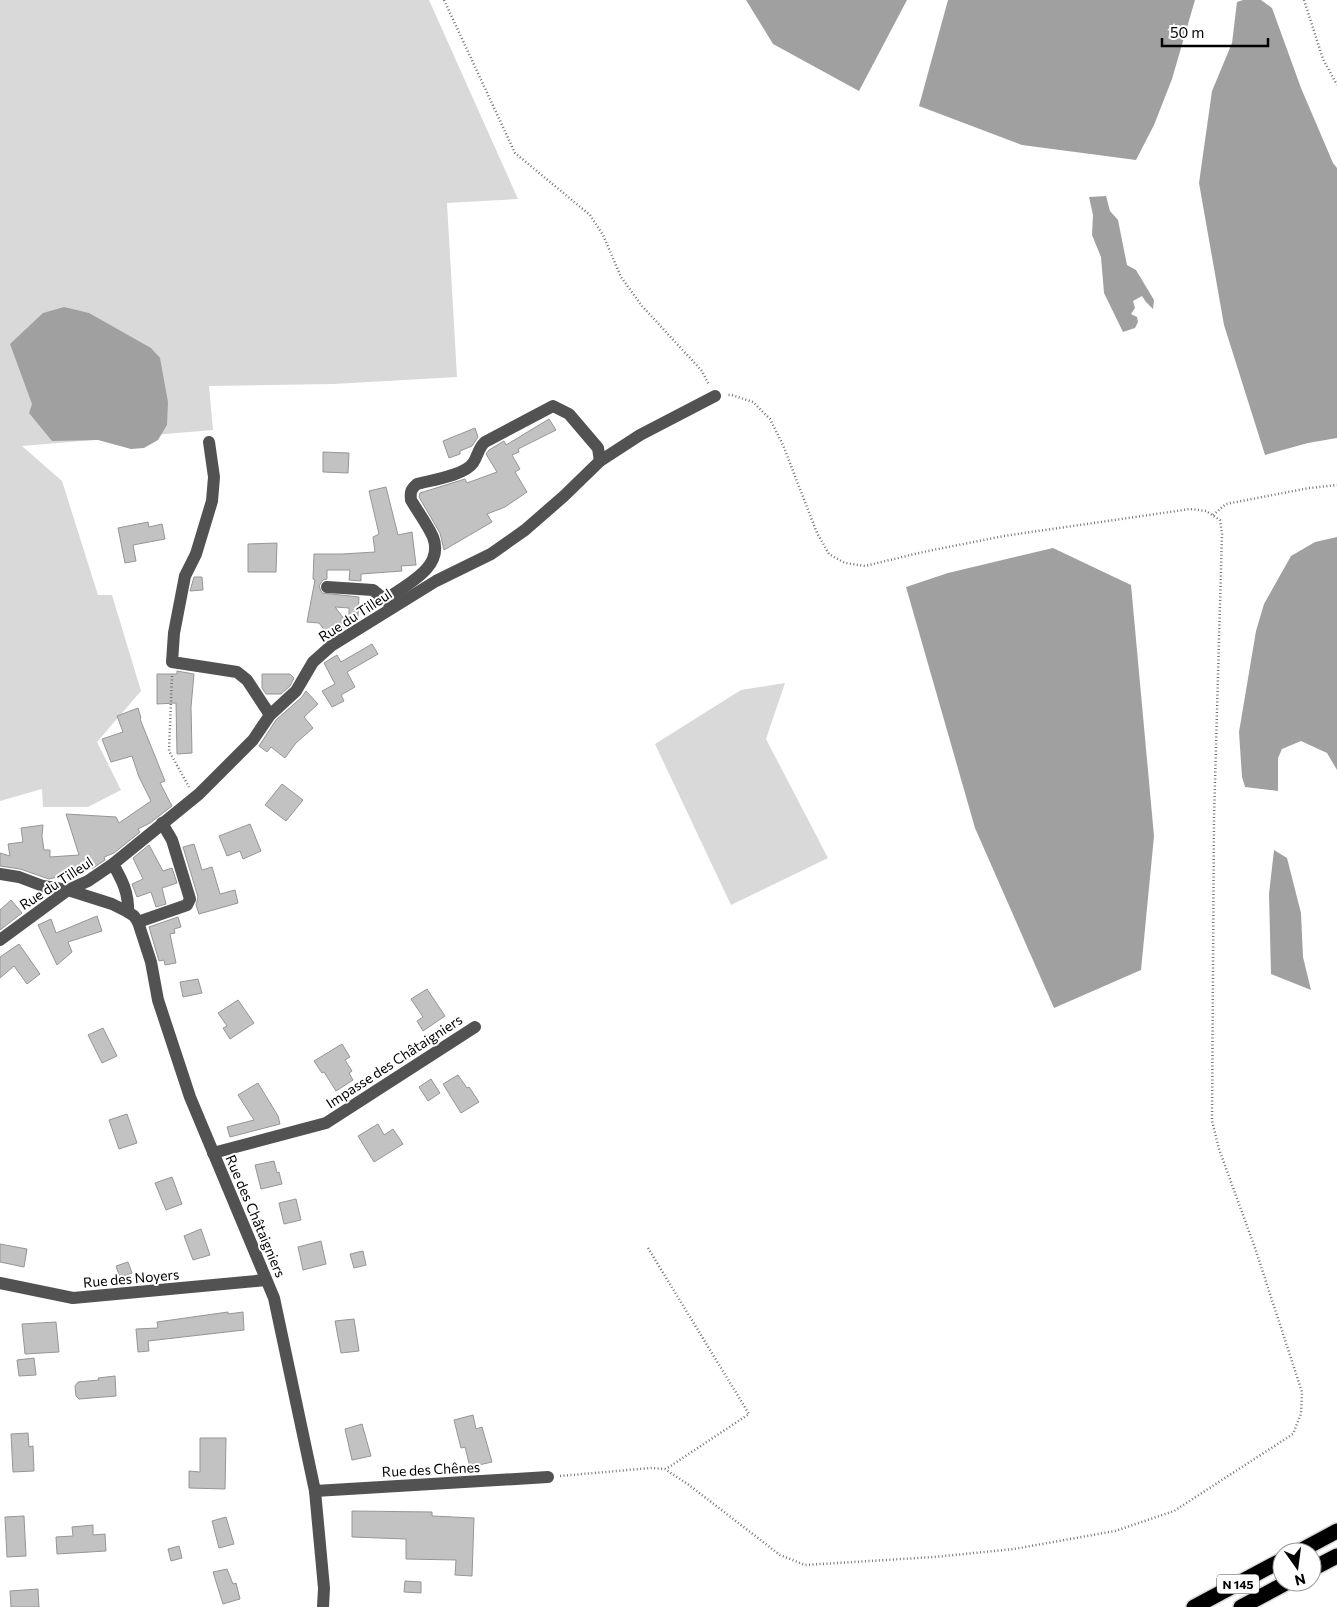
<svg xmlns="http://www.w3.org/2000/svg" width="1337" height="1607" font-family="Commissioner,sans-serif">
	<rect width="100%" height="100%" fill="#fff"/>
	<g fill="#d9d9d9">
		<polygon points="0,0 429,0 518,199 447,203 457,377 334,384 209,386 213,430 22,446 62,481 98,595 112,595 141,691 97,742 121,790 88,807 43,807 42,789 0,801"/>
		<polygon points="785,683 766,739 828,858 731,905 655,744 741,690"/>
	</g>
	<g fill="#a0a0a0">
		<polygon points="746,0 907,0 859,91 773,44"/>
		<polygon points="948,0 1195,0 1172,79 1154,125 1136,160 1022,145 919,106"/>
		<polygon points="1243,0 1261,0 1272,8 1301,88 1333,163 1337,168 1337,438 1308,443 1265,455 1224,325 1199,183 1212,91 1232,43 1237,2"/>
		<polygon points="1106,196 1110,211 1118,220 1127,265 1136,270 1154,300 1153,309 1146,302 1142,296 1133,301 1135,308 1131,314 1137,317 1138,322 1135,328 1123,332 1104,293 1101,257 1092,235 1093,215 1089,197"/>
		<polygon points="64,307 89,313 151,348 160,358 168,402 167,425 158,440 144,448 131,449 98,440 52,441 29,413 32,404 10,344 43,313"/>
		<polygon points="1337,537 1337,770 1327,753 1301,741 1282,749 1278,758 1278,791 1245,787 1242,777 1239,732 1256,631 1264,604 1291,556 1315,542"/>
		<polygon points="1053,548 1131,585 1154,836 1141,970 1054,1008 975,828 906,587 948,573"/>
		<polygon points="1274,850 1287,858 1301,913 1303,957 1311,990 1271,974 1269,894"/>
	</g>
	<g fill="#c2c2c2" stroke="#969696">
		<polygon points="549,419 556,430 518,449 519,452 512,455 520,469 515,472 527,492 505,507 487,514 492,522 444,550 440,533 419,497 420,493 465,479 467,483 497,472 486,454 489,450 504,441 506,445"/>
		<polygon points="475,428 478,437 472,446 460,451 460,454 449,458 443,441"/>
		<polygon points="323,452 349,453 348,473 323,472"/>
		<polygon points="386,487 398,535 412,532 416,565 401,566 402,571 361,574 361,581 349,580 350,570 327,570 327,579 323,580 319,586 322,593 359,597 358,617 349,617 349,608 335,607 349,625 330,637 319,623 307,622 315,580 313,579 314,554 342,554 375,552 373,537 379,534 369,491"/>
		<polygon points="148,522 149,527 162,524 165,539 133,545 136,561 125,563 118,528"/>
		<polygon points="277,543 276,572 248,572 248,544"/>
		<polygon points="194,577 202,577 203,590 190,591"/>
		<polygon points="372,644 378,654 347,672 355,687 341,695 344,701 332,707 322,691 335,684 324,663 337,655 341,662"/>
		<polygon points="177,671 194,674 191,707 192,753 177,754 176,703 157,704 157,674 177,674"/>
		<polygon points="262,674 290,674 294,678 290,686 281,694 266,694 262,688"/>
		<polygon points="306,691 318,704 304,717 313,728 296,743 285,758 271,747 267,752 259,746 276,720 302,697"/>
		<polygon points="138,708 141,718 140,719 165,781 160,783 172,806 150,823 138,829 140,832 114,853 104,857 105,860 93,868 49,879 20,869 0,866 0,853 10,856 8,844 23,842 21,828 43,825 42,836 44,850 50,850 50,857 79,855 66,814 116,817 119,823 151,801 139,777 132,756 111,762 102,739 123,732 117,716"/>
		<polygon points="282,784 303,800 286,821 265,805"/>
		<polygon points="250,824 261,851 243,859 240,851 227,856 219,836"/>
		<polygon points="194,844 202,870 212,867 220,894 235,890 238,903 199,914 196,905 198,897 183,847"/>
		<polygon points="149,845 163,871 172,868 177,883 162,888 166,904 156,907 151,892 137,897 132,884 143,879 133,858"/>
		<polygon points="11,900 22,913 0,930 0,910"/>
		<polygon points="97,916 102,931 68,942 72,952 57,965 38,925 51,919 56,933"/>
		<polygon points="178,917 181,927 174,929 175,933 170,934 176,963 165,965 164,960 159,961 149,927"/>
		<polygon points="19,944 40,974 27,984 14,966 0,978 0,957"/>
		<polygon points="198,979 202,993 183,997 180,982"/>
		<polygon points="427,989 445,1016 423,1031 417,1021 423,1017 411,999"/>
		<polygon points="238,1000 254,1023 230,1039 223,1028 227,1026 218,1013"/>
		<polygon points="103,1028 117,1056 102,1063 88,1035"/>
		<polygon points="342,1044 350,1057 345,1060 352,1071 349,1073 353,1080 336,1091 324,1072 322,1073 314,1061"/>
		<polygon points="458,1075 467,1088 469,1087 479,1102 461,1113 443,1084"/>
		<polygon points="431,1079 440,1093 428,1101 419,1087"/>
		<polygon points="258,1083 278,1116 280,1124 230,1137 227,1127 254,1120 238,1095"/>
		<polygon points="127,1114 137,1143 119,1149 109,1120"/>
		<polygon points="378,1124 384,1135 393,1129 403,1144 374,1162 358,1136"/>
		<polygon points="274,1161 277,1173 279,1172 282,1184 261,1189 255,1165"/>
		<polygon points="172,1177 182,1204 166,1210 155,1183"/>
		<polygon points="296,1199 301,1220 284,1224 279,1203"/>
		<polygon points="201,1229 210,1255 193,1260 184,1236"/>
		<polygon points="321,1241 326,1264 303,1270 298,1247"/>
		<polygon points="0,1244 27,1249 24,1267 0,1262"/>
		<polygon points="363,1251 366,1265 354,1268 350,1254"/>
		<polygon points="128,1262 132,1273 120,1278 116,1266"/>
		<polygon points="228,1312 228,1314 243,1312 244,1330 148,1341 149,1351 138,1352 136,1329 158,1328 157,1322"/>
		<polygon points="354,1319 359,1351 341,1353 335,1321"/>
		<polygon points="56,1322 59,1352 25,1354 22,1324"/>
		<polygon points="34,1358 36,1375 19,1376 17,1360"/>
		<polygon points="115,1376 116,1396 79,1399 76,1396 75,1386 78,1382 99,1380 98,1378"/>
		<polygon points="473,1415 476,1429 482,1427 492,1462 470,1467 465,1447 461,1448 454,1420"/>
		<polygon points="362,1424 371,1456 352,1460 345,1429"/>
		<polygon points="28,1433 29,1447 33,1446 34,1471 13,1472 11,1434"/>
		<polygon points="200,1438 226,1438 225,1489 189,1488 189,1471 200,1472"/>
		<polygon points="352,1511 432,1512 432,1516 474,1518 472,1576 455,1575 456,1560 406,1559 406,1539 352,1537"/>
		<polygon points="24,1516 26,1556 7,1557 5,1517"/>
		<polygon points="226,1517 234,1544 219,1548 212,1521"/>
		<polygon points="93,1525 93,1535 105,1534 106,1551 57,1554 56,1537 73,1536 72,1527"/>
		<polygon points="179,1546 182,1558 171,1561 168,1549"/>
		<polygon points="227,1569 233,1584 236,1583 240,1599 223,1604 213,1572"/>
		<polygon points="405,1581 421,1582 421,1593 404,1592"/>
		<polygon points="38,1589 39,1607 11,1607 10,1591"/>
	</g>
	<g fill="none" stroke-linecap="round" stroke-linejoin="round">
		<defs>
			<g id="highway">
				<polyline points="1298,1552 1337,1531"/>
				<polyline points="1312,1569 1337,1556"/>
				<polyline points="1194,1607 1282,1560"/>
				<polyline points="1241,1607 1288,1582"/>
			</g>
		</defs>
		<use href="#highway" stroke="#dbdbdb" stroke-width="18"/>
		<g stroke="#747474" stroke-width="2.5" stroke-dasharray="1 2.5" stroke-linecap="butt">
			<polyline points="444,0 515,153 590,215 603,235 621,277 642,306 702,371 709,385"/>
			<polyline points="1304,0 1323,59 1337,85"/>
			<polyline points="1213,515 1226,504 1309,488 1337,485"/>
			<polyline points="172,676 169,751 189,787"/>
			<polyline points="648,1248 749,1414 666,1469"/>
			<polyline points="560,1476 651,1468 665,1469 689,1485 780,1555 805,1565 934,1557 1014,1549 1115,1531 1174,1511 1293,1434 1301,1414 1302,1392 1255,1248 1219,1149 1212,1121 1214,818 1222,534 1220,520 1206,511 1190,509 1004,536 923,552 865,566 845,563 829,554 817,533 783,445 770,419 753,402 732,395 728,395"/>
		</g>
		<g stroke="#525252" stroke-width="12">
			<polyline points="209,442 214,477 212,501 196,554 185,576 174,633 172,662 237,672 247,680 270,715"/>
			<polyline points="327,587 373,590 390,604"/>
			<path d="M 385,600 C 405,585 445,568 433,537 C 427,524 418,512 411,500 C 410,492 411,489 417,484 C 432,480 465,475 473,463 C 478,456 478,448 485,442 L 553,406 L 569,414 L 598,448 L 600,461"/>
			<path d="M 113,864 C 122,880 129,893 128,912"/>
			<polyline points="0,874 19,877 43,886 68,890 112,904 128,912 134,916 138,922 151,962 158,1000 190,1097 274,1298 315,1491 324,1588 323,1607"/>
			<polyline points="138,922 187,905 190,899 172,840 162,823"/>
			<polyline points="0,940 68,890 88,881 113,864 199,794 253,740 270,715 296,691 313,662 331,646 436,581 491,554 525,530 564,496 600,461 640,435 715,396"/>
			<polyline points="213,1153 326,1123 475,1027"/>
			<polyline points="0,1283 73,1298 266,1280"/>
			<polyline points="315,1491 548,1477"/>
		</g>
		<use href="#highway" stroke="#000" stroke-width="15"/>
	</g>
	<g text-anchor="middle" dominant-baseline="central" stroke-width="4" stroke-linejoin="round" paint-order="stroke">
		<rect fill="#fff" stroke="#4c4c4c" stroke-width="1" x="1217" y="1574.5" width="42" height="19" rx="4"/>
		<g font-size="12" font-weight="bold" fill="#000">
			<text x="1238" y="1584">N 145</text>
		</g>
		<g font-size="14" fill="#000" stroke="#fff">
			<text transform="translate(355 615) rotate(-33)">Rue du Tilleul</text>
			<text transform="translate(56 883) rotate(-33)">Rue du Tilleul</text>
			<text transform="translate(394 1061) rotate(-33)">Impasse des Châtaigniers</text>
			<text transform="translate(256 1216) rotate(67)">Rue des Châtaigniers</text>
			<text transform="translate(131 1278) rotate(-5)">Rue des Noyers</text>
			<text transform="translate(431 1469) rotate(-3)">Rue des Chênes</text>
		</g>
	</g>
	<g transform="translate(1297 1567) rotate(166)"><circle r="24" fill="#ffffff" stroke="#999999"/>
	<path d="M0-4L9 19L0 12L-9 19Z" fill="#000000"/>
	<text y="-8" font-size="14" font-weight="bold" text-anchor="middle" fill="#000000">N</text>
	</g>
	<path d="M1162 38v8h106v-8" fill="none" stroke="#000000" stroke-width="2.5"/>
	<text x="1170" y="38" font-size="15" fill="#000000" stroke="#ffffff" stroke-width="4" paint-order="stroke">50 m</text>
</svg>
